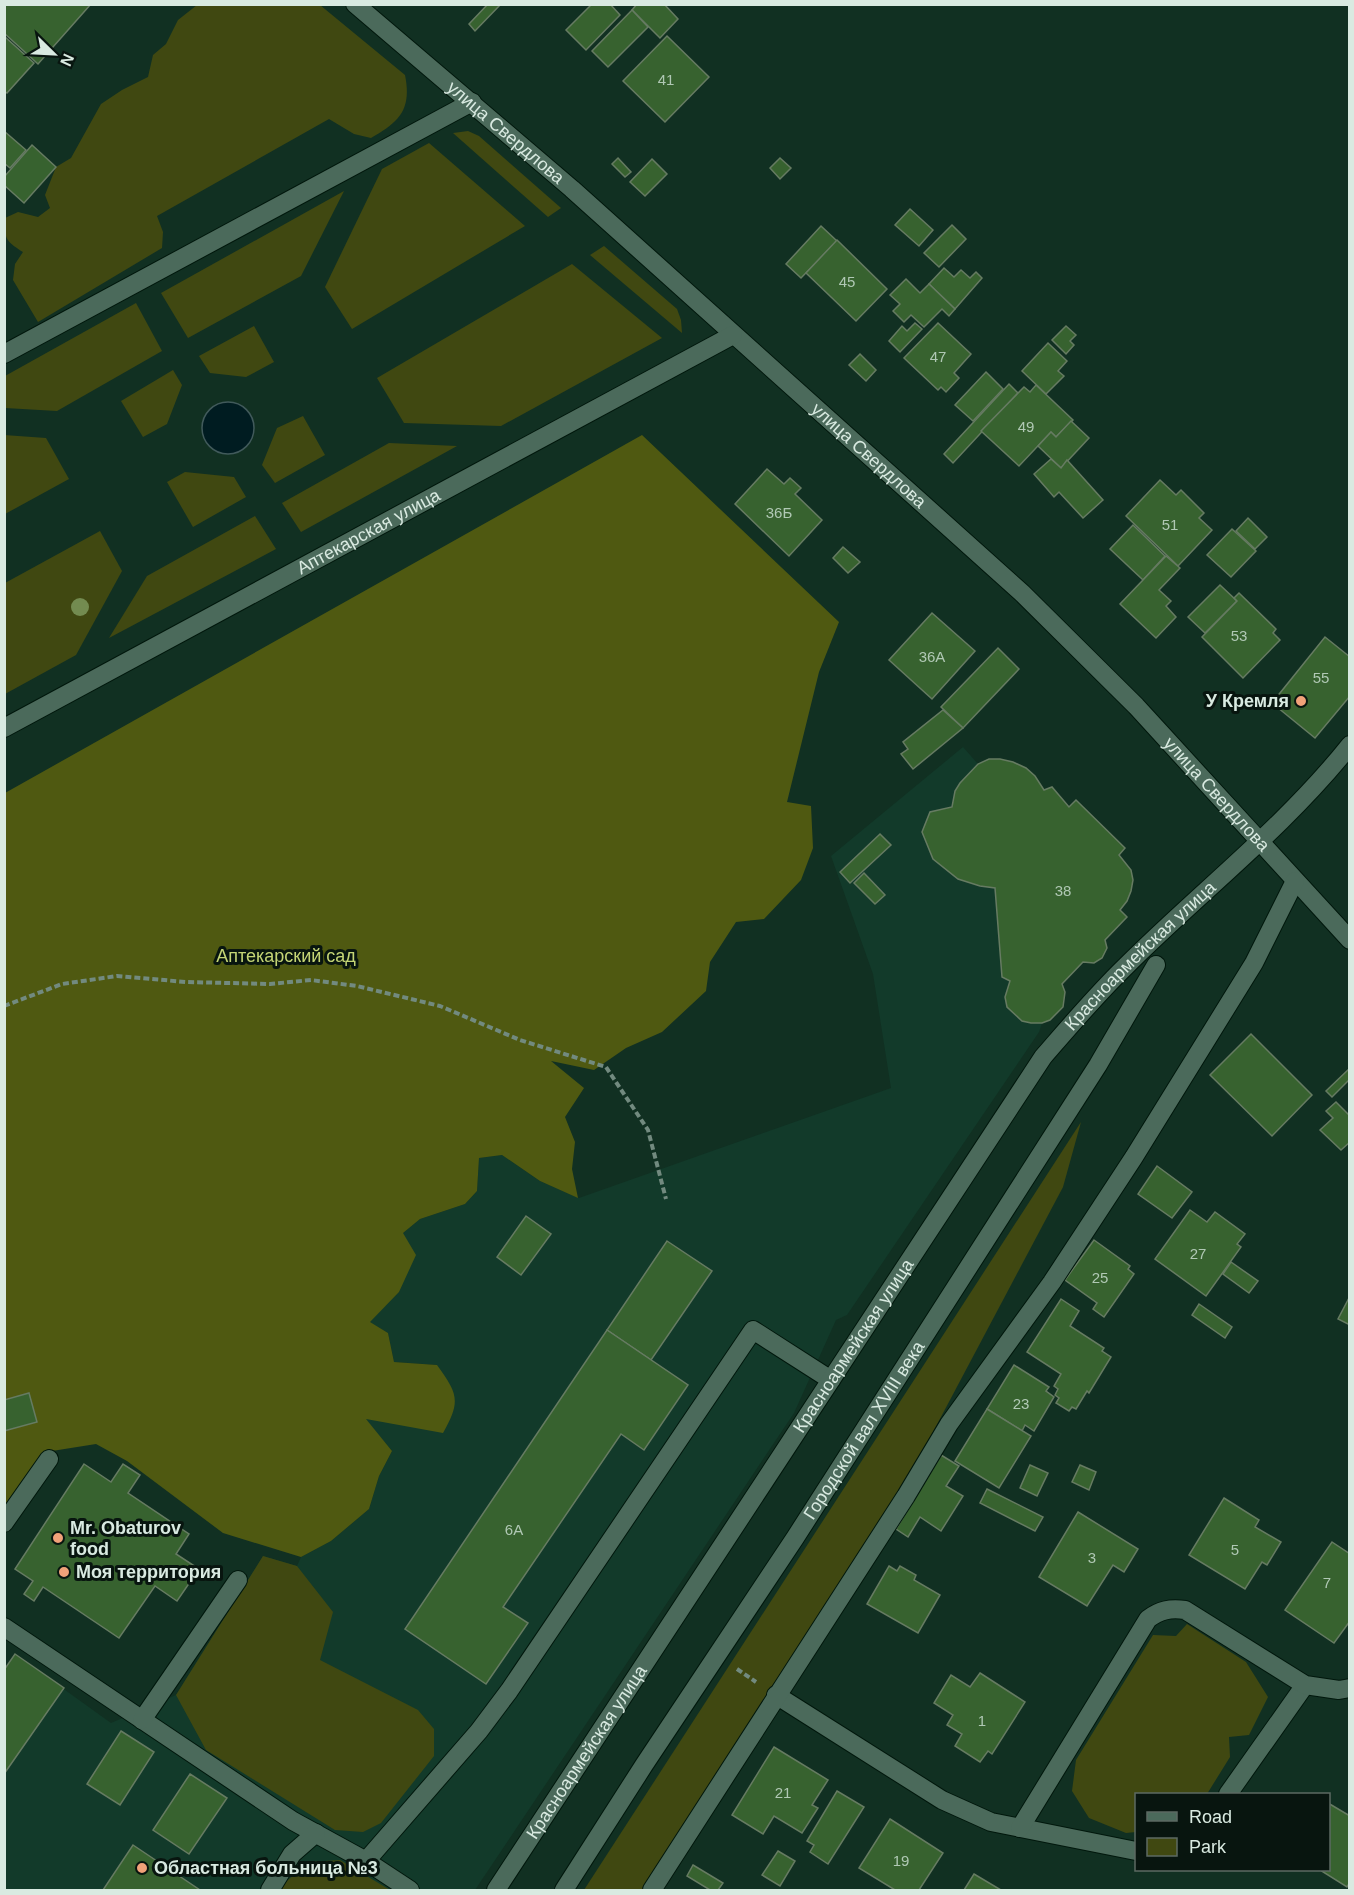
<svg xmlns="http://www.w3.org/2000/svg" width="1354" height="1895" font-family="Helvetica,sans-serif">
	<rect width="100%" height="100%" fill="#113022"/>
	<polygon fill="#123a2a" points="963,747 978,764 960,783 955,791 952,807 930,812 922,832 933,859 958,879 980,886 995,888 1002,977 1010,981 1005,997 1007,1007 1022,1021 1031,1023 1042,1023 1039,1032 847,1315 836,1320 794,1413 475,1890 5,1890 5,1670 15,1654 111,1723 176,1695 263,1556 297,1566 301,1557 331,1541 369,1509 379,1476 392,1451 365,1419 437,1365 394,1362 388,1333 369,1322 399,1292 403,1233 420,1219 465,1204 477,1191 479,1158 502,1155 540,1181 579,1198 891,1088 873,974 831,856"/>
	<g fill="#404811">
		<path d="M 197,5 L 320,5 L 405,75 C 412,110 399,122 371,138 L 354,134 L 329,119 L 157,216 L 163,232 L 162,248 L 38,322 L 13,280 L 15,264 L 23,252 C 6,241 4,239 5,218 L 18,212 L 38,217 L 50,208 L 45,195 L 56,167 L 71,158 L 101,104 L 122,90 L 148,77 L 153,55 L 166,44 L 178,20 Z"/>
		<polygon points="468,131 479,136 561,208 548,217 453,133"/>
		<polygon points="429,143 525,226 352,329 325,287 382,169"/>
		<polygon points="344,191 301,276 188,338 161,293"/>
		<polygon points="604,246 677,309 681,320 682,333 590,255"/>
		<polygon points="572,264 662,338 501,426 404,423 377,378"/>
		<polygon points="136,303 162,351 57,411 5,408 5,376"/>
		<polygon points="254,326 274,362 246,377 210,373 199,356"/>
		<polygon points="173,370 182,385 167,424 143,437 121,401"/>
		<polygon points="303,416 325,455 275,483 262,465 277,428"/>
		<polygon points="4,435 46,438 69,479 5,514"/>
		<polygon points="389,443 457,446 301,532 282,503"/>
		<polygon points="185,472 234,477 246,497 193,527 167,482"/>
		<polygon points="255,516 276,549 109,638 147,576"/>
		<polygon points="100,531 122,571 76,655 5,694 5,583"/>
		<polygon points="1081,1122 1063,1187 899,1496 644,1890 584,1890"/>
		<polygon points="263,1556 297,1566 333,1612 320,1660 418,1710 434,1729 434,1756 381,1823 363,1832 335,1830 206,1750 176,1695"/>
		<polygon points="1187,1624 1246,1662 1268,1697 1249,1735 1229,1737 1230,1757 1207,1794 1136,1794 1136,1832 1126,1833 1089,1818 1072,1791 1076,1760 1153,1635 1176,1636"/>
		<polygon points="340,1860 390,1890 279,1890 283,1884 310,1862"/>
	</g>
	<path fill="#4f5911" d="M 642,435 L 839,622 L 819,672 L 787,802 L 811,806 L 813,848 L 801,880 L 764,919 L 736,922 L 710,962 L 706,991 L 662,1032 L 626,1048 L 594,1070 L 551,1061 L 584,1088 L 565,1117 L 575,1142 L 572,1169 L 578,1198 L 540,1181 L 502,1155 L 479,1158 L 477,1191 L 465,1204 L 420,1219 L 403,1233 L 416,1255 L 399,1292 L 370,1322 L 388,1333 L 394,1362 L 437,1365 C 458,1394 461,1401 443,1433 L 366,1419 L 392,1451 L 379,1476 L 369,1509 L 331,1541 L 301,1557 L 223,1533 L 127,1461 L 96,1444 L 52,1451 L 5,1506 L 5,793 Z"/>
	<circle fill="#001c21" stroke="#415a5b" stroke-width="1.5" cx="228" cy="428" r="26"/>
	<g fill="#37622f" stroke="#667b62" stroke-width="1.5">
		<polygon points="4,4 91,4 38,64 4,33"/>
		<polygon points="488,4 501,4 475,31 469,24"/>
		<polygon points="592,4 610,4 620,15 586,50 566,30"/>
		<polygon points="637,4 664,4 678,19 660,38 632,10"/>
		<polygon points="632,10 648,27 608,67 592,51"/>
		<polygon points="4,36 34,63 7,93 4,91"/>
		<polygon points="667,36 709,77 665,122 623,81"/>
		<polygon points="4,131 26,150 10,168 4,163"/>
		<polygon points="32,145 56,167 24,203 4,185 4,177"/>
		<polygon points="618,158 631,172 625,177 612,164"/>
		<polygon points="780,158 791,168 780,179 770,168"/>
		<polygon points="652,159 667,174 645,196 630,182"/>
		<polygon points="910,209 933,230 919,246 895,225"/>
		<polygon points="952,225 966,239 939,267 924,253"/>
		<polygon points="821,226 837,241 801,278 786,264"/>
		<polygon points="837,240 887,289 856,321 806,273"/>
		<polygon points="944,268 954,277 961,270 970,278 976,272 982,278 955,309 929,284"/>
		<polygon points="906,279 920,293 929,284 955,309 949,316 942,309 924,327 911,315 904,322 893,311 900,304 890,295"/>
		<polygon points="915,323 922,329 900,352 889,341 902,326 907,331"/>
		<polygon points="938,323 971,354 954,373 959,378 946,392 941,387 938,390 904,358"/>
		<polygon points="1066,326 1076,335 1070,341 1074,345 1066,354 1052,340"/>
		<polygon points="1048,343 1067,361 1058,371 1064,376 1046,394 1022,371"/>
		<polygon points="860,354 876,370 866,381 849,365"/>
		<polygon points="986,372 1003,389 973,421 955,405"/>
		<polygon points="1009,384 1018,393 953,463 944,454"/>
		<polygon points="1036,385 1073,420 1056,437 1051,432 1019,466 981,431 1024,387 1030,392"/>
		<polygon points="1071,421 1089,438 1061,468 1038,446 1051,432 1056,437"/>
		<polygon points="1051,459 1061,468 1067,460 1103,500 1083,518 1059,492 1054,497 1034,474"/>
		<polygon points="767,469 784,484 790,478 801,488 795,494 822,520 789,556 735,504"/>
		<polygon points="1160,480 1176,495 1181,490 1204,513 1199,518 1212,530 1178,566 1126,516"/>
		<polygon points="1248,518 1267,537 1255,549 1236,531"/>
		<polygon points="1133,525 1165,556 1143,580 1110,549"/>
		<polygon points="1232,529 1256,551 1231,577 1207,555"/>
		<polygon points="843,547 860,562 848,573 833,558"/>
		<polygon points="1166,556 1180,568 1159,590 1171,601 1166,606 1176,617 1156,638 1120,604"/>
		<polygon points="1220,585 1237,601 1205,633 1188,617"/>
		<polygon points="1239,593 1276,629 1273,633 1280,640 1243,678 1202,637 1237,601 1234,598"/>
		<polygon points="932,613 975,651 932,699 889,660"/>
		<polygon points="1325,637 1350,657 1350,696 1315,738 1272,703"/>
		<polygon points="998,648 1019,669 963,728 941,707"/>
		<polygon points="943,710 963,728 913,769 901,754 908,749 903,742"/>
		<polygon points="989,759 1000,759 1013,762 1026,768 1035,776 1044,790 1052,787 1069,807 1076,800 1125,848 1119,855 1131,870 1133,880 1131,891 1127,901 1120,910 1127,917 1105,940 1107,948 1102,958 1094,963 1083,962 1062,984 1065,992 1063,1007 1050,1020 1042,1023 1031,1023 1022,1021 1007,1007 1005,997 1010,981 1002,977 995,888 980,886 958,879 933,859 922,832 930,812 952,807 955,791 960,783 978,764"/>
		<polygon points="880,834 891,845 850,883 840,872"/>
		<polygon points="864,873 885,895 875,904 854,883"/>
		<polygon points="1251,1034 1312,1095 1272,1136 1210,1075"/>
		<polygon points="1350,1068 1350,1079 1332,1097 1326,1091"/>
		<polygon points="1336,1102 1350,1116 1350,1142 1341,1150 1320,1130 1333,1118 1326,1111"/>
		<polygon points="1157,1166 1192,1192 1172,1218 1138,1194"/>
		<polygon points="1190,1210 1207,1222 1215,1212 1245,1234 1237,1244 1241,1247 1206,1296 1155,1259"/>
		<polygon points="526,1216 551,1234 521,1275 497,1257"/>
		<polygon points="1094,1240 1130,1266 1128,1269 1134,1274 1104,1317 1093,1309 1097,1303 1065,1280"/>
		<polygon points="667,1241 712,1271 651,1360 607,1330"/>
		<polygon points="1231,1262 1258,1281 1249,1293 1223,1274"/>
		<polygon points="1350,1296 1350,1325 1338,1319"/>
		<polygon points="1061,1299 1079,1311 1070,1326 1104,1348 1102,1351 1111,1357 1089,1393 1087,1391 1076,1409 1072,1407 1069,1411 1056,1403 1059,1398 1055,1395 1058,1389 1054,1386 1061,1374 1027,1352"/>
		<polygon points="1199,1304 1232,1327 1225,1338 1192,1315"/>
		<polygon points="607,1330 688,1385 644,1450 621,1434 503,1607 528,1623 486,1684 405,1629"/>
		<polygon points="1014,1365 1049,1387 1046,1391 1054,1397 1034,1431 1025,1425 1022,1431 987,1409"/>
		<polygon points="29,1393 37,1422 4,1431 4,1400"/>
		<polygon points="987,1409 1031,1436 999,1488 955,1461"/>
		<polygon points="941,1455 959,1466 946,1486 963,1496 941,1531 920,1517 908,1537 896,1529"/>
		<polygon points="84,1464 111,1482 123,1464 140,1475 128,1493 189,1534 176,1554 199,1569 177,1601 155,1586 119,1638 43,1587 34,1601 24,1594 33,1581 15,1569"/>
		<polygon points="1030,1465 1048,1473 1037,1496 1020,1488"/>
		<polygon points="1080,1465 1096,1472 1089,1490 1072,1482"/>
		<polygon points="987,1489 1043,1517 1035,1531 980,1503"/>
		<polygon points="1224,1498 1259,1520 1255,1527 1281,1542 1267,1565 1262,1562 1245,1589 1189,1555"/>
		<polygon points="1078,1512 1138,1549 1124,1572 1113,1565 1087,1606 1039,1577"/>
		<polygon points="1332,1542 1350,1554 1350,1621 1334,1643 1285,1610"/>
		<polygon points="889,1566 897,1571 900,1566 916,1575 914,1580 940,1595 918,1633 867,1604"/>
		<polygon points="15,1654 64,1688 4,1774 4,1670"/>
		<polygon points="980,1673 1025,1702 992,1754 988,1751 980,1762 955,1746 962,1734 947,1725 953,1715 934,1703 951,1675 970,1687"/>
		<polygon points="121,1731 154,1752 120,1805 87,1784"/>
		<polygon points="774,1747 828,1780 812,1805 818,1808 802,1833 774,1816 763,1834 732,1815"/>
		<polygon points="190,1774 227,1798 189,1854 153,1830"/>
		<polygon points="837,1791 864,1807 828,1864 810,1852 814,1845 807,1841"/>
		<polygon points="1328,1803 1350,1816 1350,1882 1347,1887 1320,1870 1328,1870"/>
		<polygon points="890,1819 943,1853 919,1890 895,1890 859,1868"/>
		<polygon points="133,1845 200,1890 103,1890"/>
		<polygon points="778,1851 795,1861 780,1886 762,1875"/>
		<polygon points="693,1865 723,1883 718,1890 710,1890 687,1876"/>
		<polygon points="974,1874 1001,1890 964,1890"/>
	</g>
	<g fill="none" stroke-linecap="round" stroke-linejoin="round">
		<defs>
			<g id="minor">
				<path id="s1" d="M 355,4 L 572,189 L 1022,593 L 1136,706 L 1350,940"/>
				<polyline points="4,354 472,102"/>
				<path id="s2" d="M 4,728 L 733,335"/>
				<polyline points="4,1523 49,1459"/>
				<polyline points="4,1627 293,1821 366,1861 410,1890"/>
				<polyline points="776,1695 942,1800 991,1822 1136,1851"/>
				<polyline points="142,1720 238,1580"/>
				<polyline points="1228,1794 1305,1685"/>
				<path d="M 1020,1828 L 1148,1619 C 1160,1610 1170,1608 1185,1610 L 1305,1685 L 1339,1690 L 1350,1688"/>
				<polyline points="366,1861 479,1731 509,1691 753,1330 831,1380"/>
				<polyline points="270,1890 292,1854 316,1833"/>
				<path id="s3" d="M 496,1890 L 1043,1057 C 1070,1026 1096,995 1126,966 C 1200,892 1284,828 1350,745"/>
				<path id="s4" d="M 564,1890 L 644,1765 L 795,1538 L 1098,1065 L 1156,965"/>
				<polyline points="652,1890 906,1496 949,1424 1052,1282 1134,1157 1254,963 1295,881"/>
			</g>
		</defs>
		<use href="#minor" stroke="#00170c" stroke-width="20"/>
		<g stroke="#728a7f" stroke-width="4" stroke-dasharray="6 3" stroke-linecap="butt">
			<polyline points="4,1006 62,984 117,976 186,982 270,984 311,980 357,986 440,1006 520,1040 606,1067 648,1130 666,1199"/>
			<polyline points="737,1669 756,1682"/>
		</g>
		<use href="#minor" stroke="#4b6a5b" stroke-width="18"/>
	</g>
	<circle fill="#738b50" cx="80" cy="607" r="9"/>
	<g fill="#f0a279" stroke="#08150f" stroke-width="2">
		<circle cx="1301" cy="701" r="6"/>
		<circle cx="58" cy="1538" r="6"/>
		<circle cx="64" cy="1572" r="6"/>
		<circle cx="142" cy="1868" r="6"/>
	</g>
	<g text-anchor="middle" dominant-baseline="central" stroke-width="6" stroke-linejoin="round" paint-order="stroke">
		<g font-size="15" fill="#b0c8b4">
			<text x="666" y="79">41</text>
			<text x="847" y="281">45</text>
			<text x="938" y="356">47</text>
			<text x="1026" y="426">49</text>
			<text x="779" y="512">36Б</text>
			<text x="1170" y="524">51</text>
			<text x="1239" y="635">53</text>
			<text x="932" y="656">36А</text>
			<text x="1321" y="677">55</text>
			<text x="1063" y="890">38</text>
			<text x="1198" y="1253">27</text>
			<text x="1100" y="1277">25</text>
			<text x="1021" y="1403">23</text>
			<text x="514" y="1529">6А</text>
			<text x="1235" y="1549">5</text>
			<text x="1092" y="1557">3</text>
			<text x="1327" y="1582">7</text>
			<text x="982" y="1720">1</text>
			<text x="783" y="1792">21</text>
			<text x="901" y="1860">19</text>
		</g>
		<g font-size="18" fill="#d9eae1" stroke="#08150f">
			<text stroke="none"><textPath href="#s1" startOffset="198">улица Свердлова</textPath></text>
			<text stroke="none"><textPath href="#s1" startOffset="684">улица Свердлова</textPath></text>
			<text stroke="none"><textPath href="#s2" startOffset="414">Аптекарская улица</textPath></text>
			<text stroke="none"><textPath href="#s1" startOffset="1170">улица Свердлова</textPath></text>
			<text stroke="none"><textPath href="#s3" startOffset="1137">Красноармейская улица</textPath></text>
			<text stroke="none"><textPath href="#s3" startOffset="651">Красноармейская улица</textPath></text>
			<text stroke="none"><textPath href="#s4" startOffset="549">Городской вал XVIII века</textPath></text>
			<text stroke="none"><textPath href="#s3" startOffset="165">Красноармейская улица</textPath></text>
		</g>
		<g font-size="18" font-weight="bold" fill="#d9eae1" stroke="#08150f" text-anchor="start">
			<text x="1289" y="701" text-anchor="end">У Кремля</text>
			<text x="70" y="1528">Mr. Obaturov<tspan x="70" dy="21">food</tspan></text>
			<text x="76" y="1572">Моя территория</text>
			<text x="154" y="1868">Областная больница №3</text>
		</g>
		<g font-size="18" fill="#c4d575" stroke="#08150f">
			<text x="286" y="956">Аптекарский сад</text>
		</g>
	</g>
	<rect width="1354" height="1895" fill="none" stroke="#d9eae1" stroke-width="12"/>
	<rect x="1135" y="1793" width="195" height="78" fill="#08150f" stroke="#5c6a63" stroke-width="1.5"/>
	<rect x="1147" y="1812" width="30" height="9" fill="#4b6a5b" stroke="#5c6a63" stroke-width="1.5"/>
	<text x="1189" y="1823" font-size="18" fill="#d9eae1">Road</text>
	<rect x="1147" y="1838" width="30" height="18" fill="#404811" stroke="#5c6a63" stroke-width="1.5"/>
	<text x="1189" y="1853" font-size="18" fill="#d9eae1">Park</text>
	<g transform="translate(54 54) rotate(114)" stroke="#08150f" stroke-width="4.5" paint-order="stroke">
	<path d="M0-4.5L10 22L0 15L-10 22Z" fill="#d9eae1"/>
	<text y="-9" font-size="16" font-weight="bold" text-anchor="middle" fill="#d9eae1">N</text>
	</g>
</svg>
